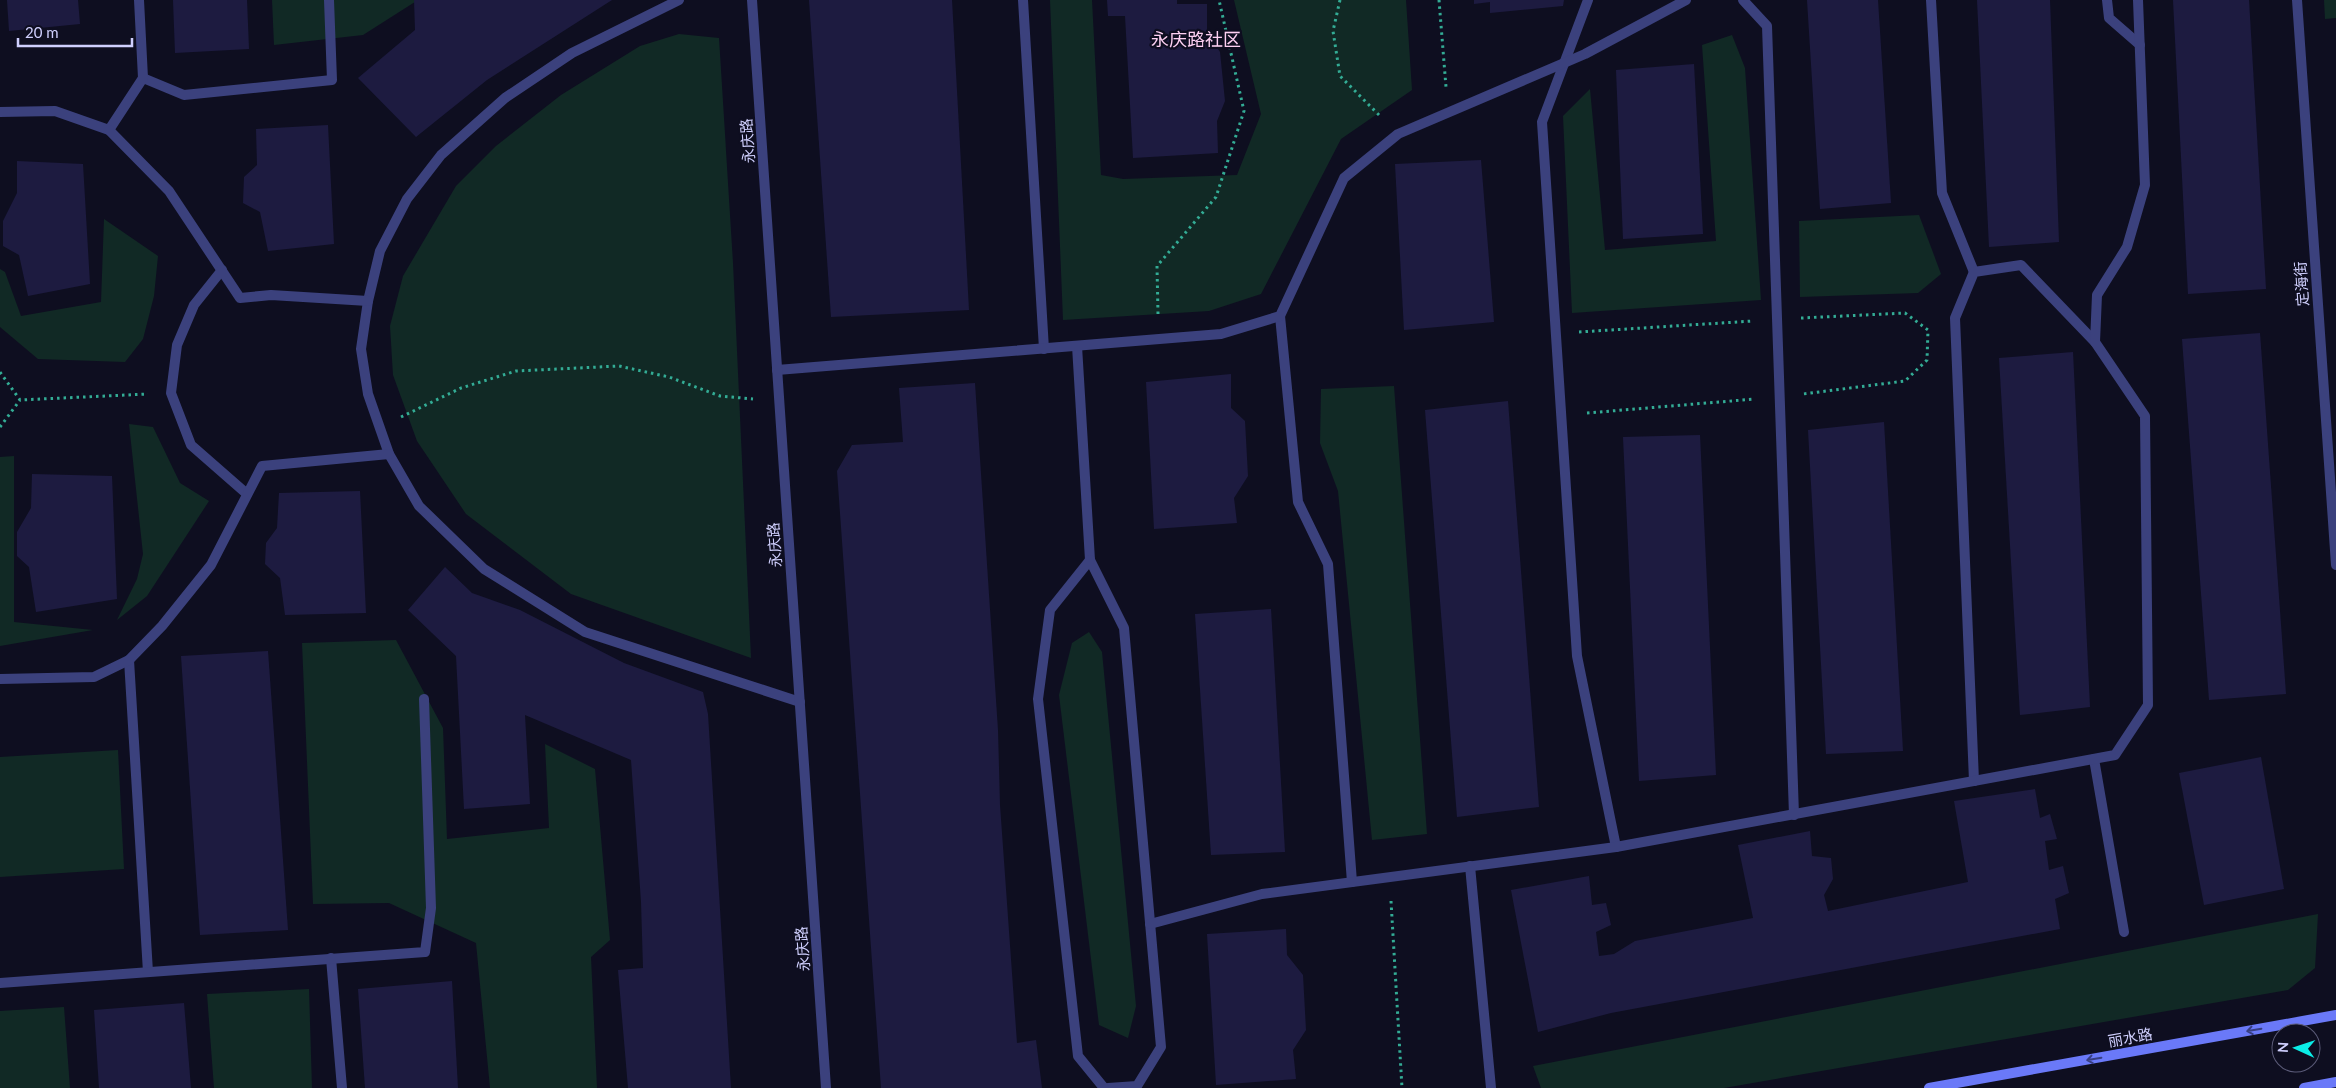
<svg xmlns="http://www.w3.org/2000/svg" width="2336" height="1088" font-family="Lato,'Noto Sans SC',sans-serif">
	<rect width="100%" height="100%" fill="#0e0e20"/>
	<g fill="#112925">
		<polygon points="272,0 418,0 363,35 274,45"/>
		<polygon points="1050,0 1092,0 1101,175 1123,179 1237,175 1261,114 1234,0 1406,0 1412,90 1341,139 1261,294 1209,311 1063,320"/>
		<polygon points="2324,0 2336,0 2336,18 2325,19"/>
		<polygon points="679,34 719,38 733,263 751,658 571,594 466,514 417,441 393,375 390,326 403,276 456,186 496,146 561,95 640,46"/>
		<polygon points="1732,35 1745,68 1761,300 1572,313 1563,116 1590,89 1605,250 1716,241 1702,45"/>
		<polygon points="1919,215 1941,274 1918,293 1800,297 1799,221"/>
		<polygon points="104,219 158,256 154,296 143,339 125,362 38,359 0,327 0,269 5,272 21,316 101,302"/>
		<polygon points="1394,386 1427,834 1372,840 1338,491 1320,443 1321,389"/>
		<polygon points="129,424 153,427 180,483 209,501 147,596 117,620 137,579 143,554"/>
		<polygon points="14,456 14,622 93,630 0,646 0,457"/>
		<polygon points="1089,632 1102,652 1136,1006 1128,1038 1099,1025 1059,695 1072,643"/>
		<polygon points="396,640 443,728 447,839 549,828 545,744 595,769 610,940 591,957 597,1088 490,1088 476,943 389,903 313,904 302,643"/>
		<polygon points="118,750 124,869 0,877 0,757"/>
		<polygon points="2318,914 2315,968 2288,990 1724,1088 1541,1088 1533,1066"/>
		<polygon points="309,989 312,1088 214,1088 207,994"/>
		<polygon points="64,1007 70,1088 0,1088 0,1011"/>
	</g>
	<g fill="#1d1b40">
		<polygon points="7,0 78,0 80,24 9,31"/>
		<polygon points="173,0 247,0 249,49 175,53"/>
		<polygon points="414,0 612,0 487,80 416,137 358,78 415,30"/>
		<polygon points="809,0 952,0 969,310 831,317"/>
		<polygon points="1107,0 1177,0 1177,4 1207,4 1207,33 1220,52 1225,101 1217,121 1218,153 1133,158 1125,16 1108,16"/>
		<polygon points="1474,0 1564,0 1563,6 1490,13 1490,2 1474,4"/>
		<polygon points="1807,0 1878,0 1891,203 1820,209"/>
		<polygon points="1977,0 2050,0 2059,242 1989,247"/>
		<polygon points="2173,0 2249,0 2266,289 2188,294"/>
		<polygon points="1694,64 1703,234 1623,239 1616,70"/>
		<polygon points="328,125 334,244 268,251 260,212 243,203 244,177 257,165 256,129"/>
		<polygon points="1481,160 1494,322 1404,330 1395,164"/>
		<polygon points="17,161 83,164 90,284 28,296 19,255 3,246 3,221 17,193"/>
		<polygon points="2260,333 2286,694 2209,700 2182,339"/>
		<polygon points="2073,352 2090,707 2020,715 1999,358"/>
		<polygon points="1231,374 1231,408 1245,421 1248,476 1234,498 1237,523 1154,529 1146,382"/>
		<polygon points="975,383 998,730 1000,805 1017,1043 1036,1040 1042,1088 881,1088 837,471 852,445 903,442 899,388"/>
		<polygon points="1508,401 1539,807 1457,817 1425,410"/>
		<polygon points="1884,422 1903,751 1826,754 1808,430"/>
		<polygon points="1700,435 1716,775 1639,781 1623,437"/>
		<polygon points="32,474 112,476 117,599 36,612 29,567 17,556 17,532 31,508"/>
		<polygon points="360,491 366,613 285,615 280,578 265,564 266,543 277,528 279,493"/>
		<polygon points="445,567 472,593 520,610 624,663 703,692 708,714 731,1088 628,1088 618,970 643,968 641,902 631,760 525,715 530,804 464,809 456,656 408,610"/>
		<polygon points="1271,609 1285,852 1211,855 1195,614"/>
		<polygon points="268,651 288,930 200,935 181,656"/>
		<polygon points="2261,757 2284,889 2204,905 2179,773"/>
		<polygon points="2035,789 2040,818 2050,814 2057,839 2045,841 2049,870 2063,866 2069,893 2055,899 2060,929 1611,1013 1538,1032 1511,890 1589,876 1592,905 1606,903 1611,925 1596,932 1599,956 1614,954 1635,941 1753,918 1738,845 1810,831 1812,856 1831,858 1833,879 1824,895 1828,911 1968,882 1954,801"/>
		<polygon points="1286,929 1287,955 1303,975 1306,1030 1293,1050 1296,1079 1216,1085 1207,934"/>
		<polygon points="452,981 458,1088 365,1088 358,989"/>
		<polygon points="184,1003 191,1088 99,1088 94,1010"/>
	</g>
	<g fill="none" stroke-linecap="round" stroke-linejoin="round">
		<g stroke="#33ac95" stroke-width="3" stroke-dasharray="2.5 4" stroke-linecap="butt">
			<polyline points="1340,0 1333,31 1340,76 1380,116"/>
			<polyline points="1439,0 1446,87"/>
			<polyline points="1158,314 1157,266 1216,197 1244,111 1219,0"/>
			<polyline points="1801,318 1905,313 1928,330 1927,360 1905,381 1803,394"/>
			<polyline points="1579,332 1753,321"/>
			<polyline points="0,372 20,400 148,394"/>
			<polyline points="1587,413 1755,399"/>
			<polyline points="401,417 461,388 516,371 619,366 669,377 720,396 753,399"/>
			<polyline points="0,427 20,400"/>
			<polyline points="1391,901 1402,1088"/>
		</g>
		<g stroke="#3b417d" stroke-width="10">
			<polyline points="1023,0 1044,349"/>
			<polyline points="1588,0 1542,122 1577,656 1616,847"/>
			<polyline points="1743,0 1767,26 1794,815"/>
			<polyline points="1931,0 1942,193 1974,272"/>
			<polyline points="2107,0 2109,18 2140,45"/>
			<polyline points="143,78 184,95 332,80 329,0"/>
			<polyline points="109,130 143,78 139,0"/>
			<polyline points="1280,316 1298,502 1328,564 1352,882"/>
			<polyline points="1077,346 1090,560 1124,628 1161,1047 1137,1086 1108,1088"/>
			<polyline points="777,370 1221,334 1280,316 1344,178 1398,134 1585,54 1686,0"/>
			<polyline points="1090,560 1050,610 1038,699 1078,1056 1104,1088"/>
			<polyline points="129,660 148,972"/>
			<polyline points="2094,759 2124,932"/>
			<polyline points="1974,781 1955,318 1974,272 2021,265 2095,342"/>
			<polyline points="1470,866 1491,1088"/>
			<polyline points="1150,924 1262,894 1616,847 2115,755 2148,705 2145,416 2095,342 2097,295 2127,247 2145,185 2138,0"/>
			<polyline points="331,958 342,1088"/>
			<polyline points="0,983 425,952 431,908 424,699"/>
		</g>
		<g stroke="#3b417d" stroke-width="10">
			<polyline points="679,0 572,53 505,98 441,155 407,199 380,251 368,301 361,349 368,394 389,454 419,506 484,569 585,632 800,702"/>
			<polyline points="752,0 826,1088"/>
			<polyline points="2297,0 2336,565"/>
			<polyline points="0,112 55,111 109,130 169,191 240,298 271,295 368,301"/>
			<polyline points="222,270 194,305 177,345 171,393 191,445 247,494"/>
			<polyline points="0,679 94,677 129,660 162,626 211,565 262,466 389,454"/>
		</g>
		<g stroke="#6a79f8" stroke-width="10">
			<polyline points="1929,1088 2336,1015"/>
			<polyline points="2304,1088 2336,1082"/>
		</g>
	</g>
	<defs><path id="oneway-shaft" d="M-6 0H5M1.5-3L5.5 0L1.5 3" fill="none" stroke-width="1.6" stroke-linecap="round" stroke-linejoin="round" transform="scale(1.25)"/></defs>
	<g stroke="#373e81">
		<use href="#oneway-shaft" transform="translate(2254 1030) rotate(170)"/>
		<use href="#oneway-shaft" transform="translate(2094 1059) rotate(170)"/>
	</g>
	<g text-anchor="middle" dominant-baseline="central" stroke-width="4.5" stroke-linejoin="round" paint-order="stroke">
		<g font-size="15" fill="#cfcffd" stroke="#0e0e20">
			<text transform="translate(747 141) rotate(-94)">永庆路</text>
			<text transform="translate(2301 284) rotate(-94)">定海街</text>
			<text transform="translate(774 545) rotate(-94)">永庆路</text>
			<text transform="translate(802 949) rotate(-94)">永庆路</text>
			<text transform="translate(2130 1037) rotate(-10)">丽水路</text>
		</g>
		<g font-size="18" fill="#fdd0f2" stroke="#0e0e20">
			<text x="1196" y="39">永庆路社区</text>
		</g>
	</g>
	<g transform="translate(2296 1048) rotate(273)"><circle r="24" fill="#0e0e20" stroke="#5b5b78"/>
	<path d="M0-4L9 19L0 12L-9 19Z" fill="#0bede6"/>
	<text y="-8" font-size="14" font-weight="bold" text-anchor="middle" fill="#cfcffd">N</text>
	</g>
	<path d="M18 38v8h114v-8" fill="none" stroke="#cfcffd" stroke-width="2.5"/>
	<text x="25" y="38" font-size="15" fill="#cfcffd" stroke="#0e0e20" stroke-width="4" paint-order="stroke">20 m</text>
</svg>
